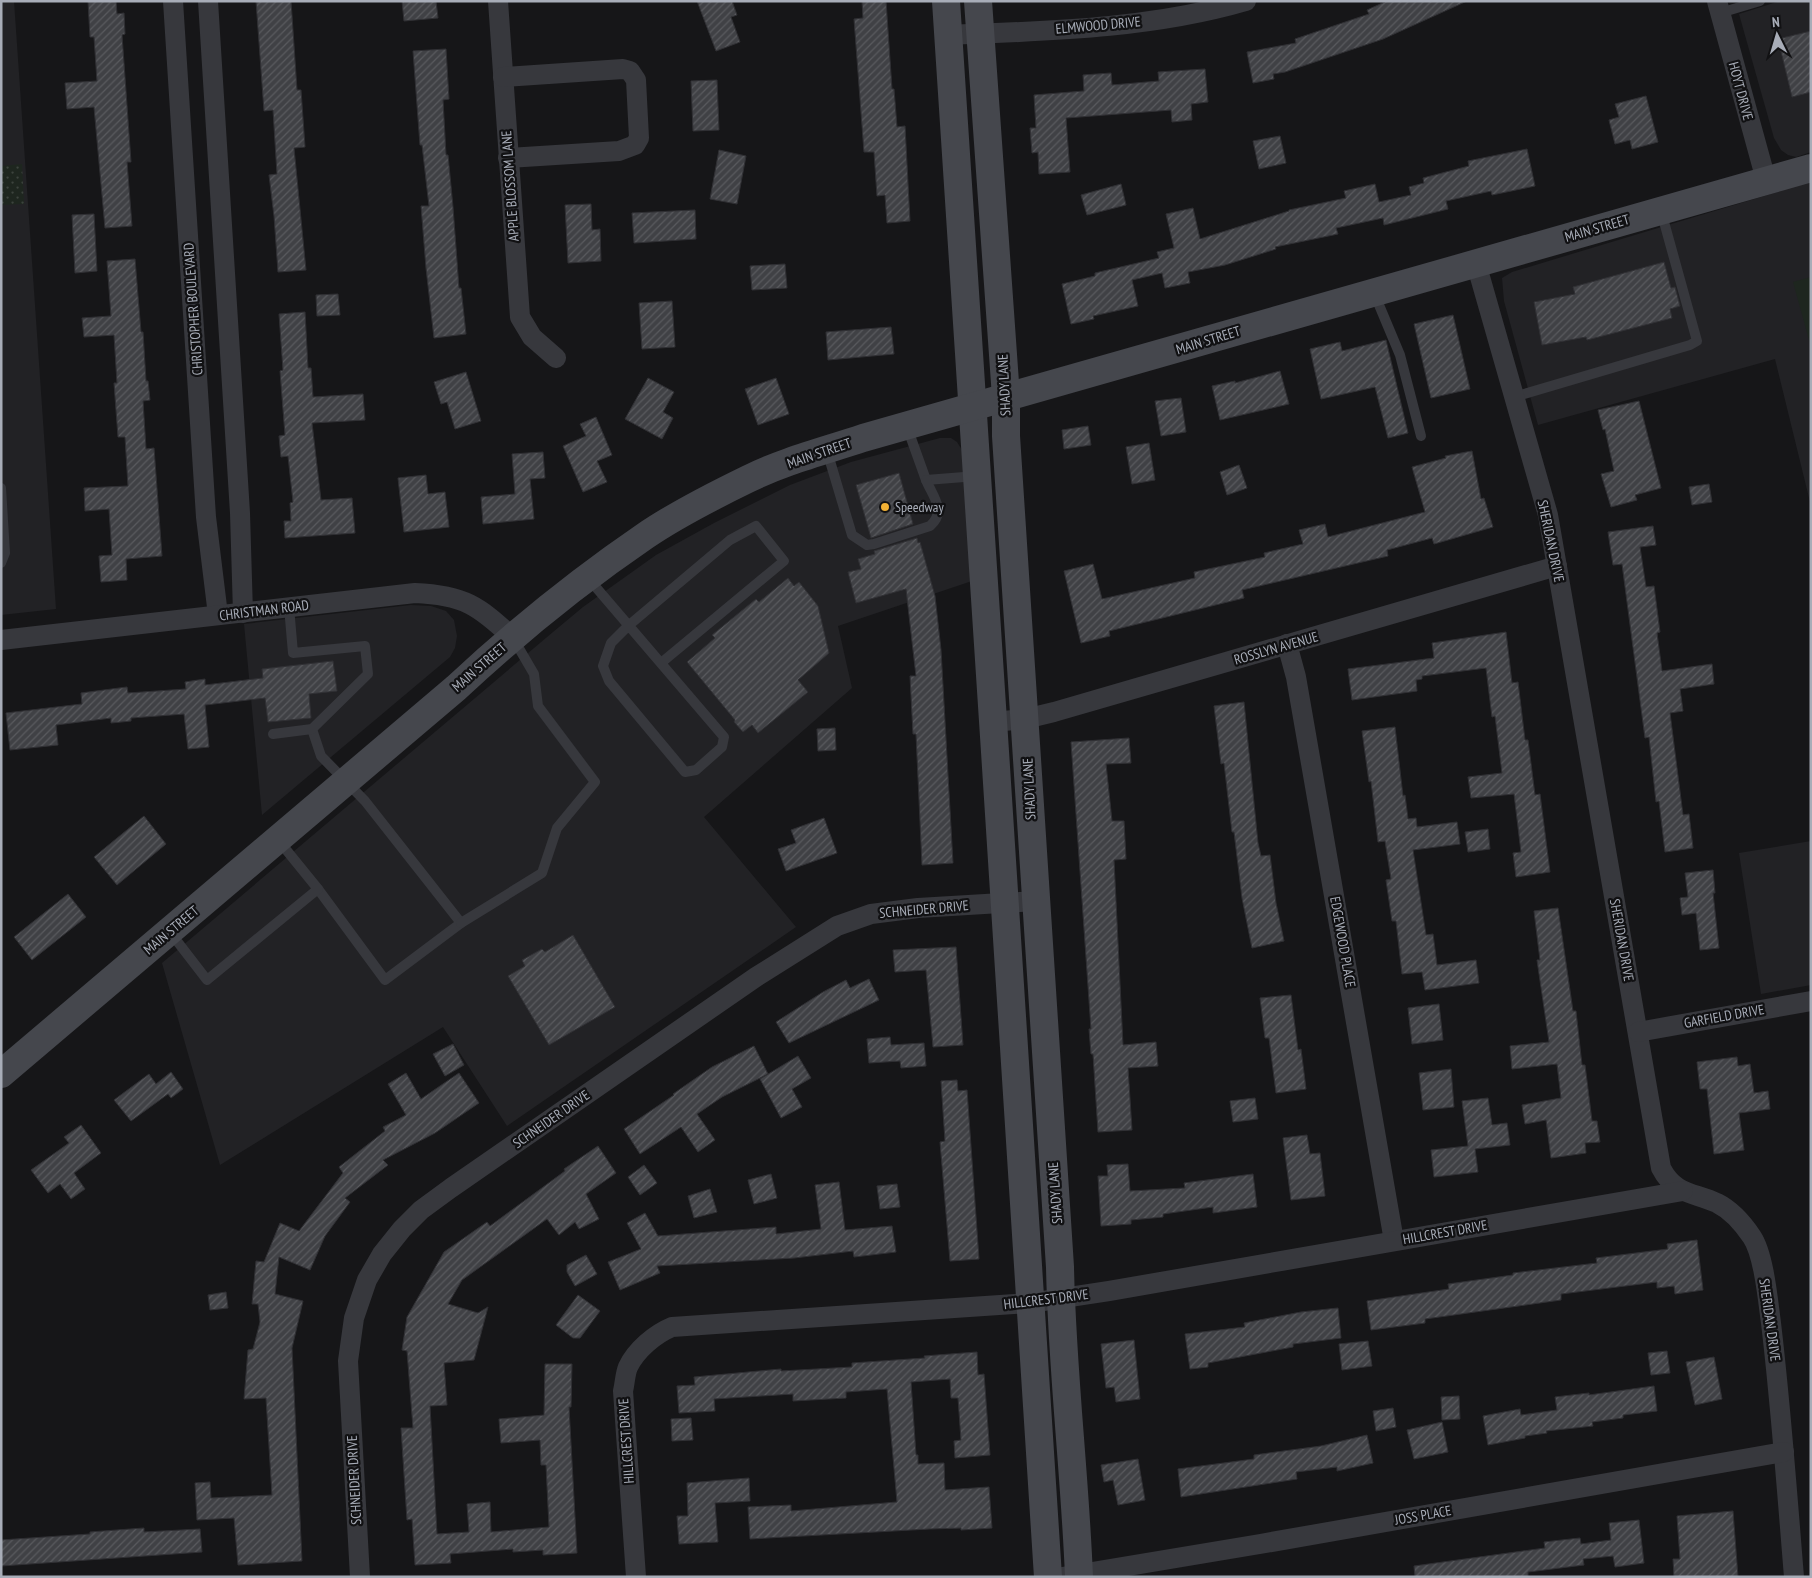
<svg xmlns="http://www.w3.org/2000/svg" width="1812" height="1578" font-family="'PT Sans Narrow',sans-serif">
	<defs>
		<pattern id="garden-dots" width="8" height="8" patternUnits="userSpaceOnUse" patternTransform="scale(1.25)"><rect width="8" height="8" fill="#1e261f"/><path d="M2 2h.1M6 6h.1" fill="none" stroke="#3c433d" stroke-width="1.8" stroke-linecap="round"/></pattern>
		<pattern id="building-hatch" width="6" height="6" patternUnits="userSpaceOnUse" patternTransform="scale(1.25)"><rect width="6" height="6" fill="#404145"/><path d="M-1 1l2-2M0 6l6-6M5 7l2-2" fill="none" stroke="#595a5e"/></pattern>
	</defs>
	<rect width="100%" height="100%" fill="#161618"/>
	<g fill="#222225">
		<polygon points="1,1 14,1 56,609 1,615"/>
		<polygon points="1780,1 1811,1 1811,152 1796,157 1788,155 1781,150 1774,138 1739,14"/>
		<polygon points="1811,172 1811,506 1775,359 1538,425 1504,301 1502,278 1512,272 1781,191"/>
		<polygon points="940,438 951,438 957,442 962,450 972,581 838,626 852,688 704,817 796,927 507,1126 443,1027 220,1165 162,963 553,632 583,607 656,555 714,523 790,485 851,462"/>
		<polygon points="411,605 431,606 446,611 454,620 457,636 455,648 450,657 262,815 244,624"/>
		<polygon points="1811,841 1811,985 1761,994 1739,853"/>
	</g>
	<polygon fill="url(#garden-dots)" points="22,164 24,204 1,205 1,166"/>
	<polygon fill="#1e261f" points="1811,277 1811,347 1793,282"/>
	<g fill="url(#building-hatch)" stroke="#303034">
		<polygon points="88,1 116,1 117,14 124,13 125,34 122,35 131,162 127,162 132,226 105,228 94,107 67,109 65,83 97,81 94,37 90,37"/>
		<polygon points="256,1 291,1 297,90 301,90 305,147 294,148 306,270 278,272 274,216 269,175 277,174 273,110 264,111"/>
		<polygon points="402,1 436,1 438,18 404,21"/>
		<polygon points="697,1 732,1 737,15 731,17 740,42 716,51"/>
		<polygon points="862,1 886,1 892,89 894,89 897,127 905,126 910,221 887,223 885,195 877,196 874,152 864,152 854,19 863,18"/>
		<polygon points="1387,1 1467,1 1383,39 1285,72 1273,74 1274,79 1253,83 1247,52 1296,43 1295,39 1369,14 1367,10"/>
		<polygon points="1811,31 1811,92 1792,97 1778,39"/>
		<polygon points="446,49 449,99 443,100 446,155 448,155 453,207 459,288 461,288 466,334 434,338 426,268 421,206 429,206 422,145 420,145 413,51"/>
		<polygon points="1205,69 1208,102 1191,104 1192,120 1172,122 1171,110 1066,118 1070,172 1039,174 1038,152 1032,153 1030,128 1036,128 1034,95 1084,91 1083,75 1111,73 1112,85 1159,81 1158,72"/>
		<polygon points="717,80 719,130 693,131 691,81"/>
		<polygon points="1646,96 1658,142 1632,149 1630,140 1615,144 1609,120 1619,117 1615,104"/>
		<polygon points="1280,136 1286,163 1259,169 1253,141"/>
		<polygon points="1527,149 1535,186 1492,195 1491,191 1446,201 1448,209 1384,225 1383,218 1336,228 1338,234 1275,247 1276,249 1225,265 1188,272 1190,283 1165,288 1162,273 1132,280 1138,306 1093,316 1094,319 1071,324 1062,284 1095,276 1095,273 1159,258 1157,252 1174,248 1166,214 1193,208 1200,239 1289,211 1289,210 1346,198 1344,191 1375,184 1379,202 1411,195 1409,187 1424,183 1423,178 1469,166 1468,161"/>
		<polygon points="719,150 746,156 737,204 710,199"/>
		<polygon points="1121,184 1126,205 1087,215 1081,195"/>
		<polygon points="591,204 592,230 600,229 601,261 568,263 565,205"/>
		<polygon points="695,210 696,239 634,243 632,213"/>
		<polygon points="94,214 97,271 75,273 72,215"/>
		<polygon points="135,259 141,332 143,332 146,381 148,381 150,400 143,401 146,449 154,448 162,556 126,559 127,580 101,582 99,556 112,555 109,509 85,511 84,488 128,486 125,437 118,437 114,383 117,383 114,335 84,337 82,318 111,316 107,261"/>
		<polygon points="1664,262 1671,288 1675,287 1680,306 1670,309 1672,318 1587,340 1586,337 1542,345 1534,302 1575,294 1573,287"/>
		<polygon points="785,264 787,288 752,290 750,266"/>
		<polygon points="338,294 340,315 317,316 316,295"/>
		<polygon points="672,301 675,347 642,349 639,303"/>
		<polygon points="305,312 308,368 311,368 313,397 363,394 365,420 312,423 321,500 352,498 355,533 285,538 284,521 291,521 290,503 293,502 288,456 281,457 279,436 285,435 280,371 283,370 279,314"/>
		<polygon points="1453,315 1470,389 1431,398 1414,324"/>
		<polygon points="891,327 894,354 828,360 826,332"/>
		<polygon points="1386,340 1408,433 1388,438 1375,387 1321,399 1310,349 1340,342 1342,351"/>
		<polygon points="1280,371 1289,404 1220,420 1212,386 1235,381 1235,383"/>
		<polygon points="466,372 481,421 455,429 447,402 441,404 434,382"/>
		<polygon points="648,378 674,392 663,412 673,418 662,439 625,419"/>
		<polygon points="776,378 789,414 758,425 745,389"/>
		<polygon points="1181,398 1186,432 1161,436 1155,401"/>
		<polygon points="1639,401 1661,488 1635,495 1637,500 1611,507 1601,474 1614,471 1605,429 1603,430 1598,410"/>
		<polygon points="596,417 612,455 597,461 607,482 583,492 563,446 586,436 580,424"/>
		<polygon points="1088,426 1091,445 1064,449 1062,430"/>
		<polygon points="1149,443 1155,480 1132,484 1126,447"/>
		<polygon points="1472,451 1481,499 1484,498 1493,527 1434,544 1432,538 1387,550 1388,556 1242,590 1244,598 1109,631 1110,636 1081,643 1064,571 1093,564 1102,599 1195,578 1194,572 1265,557 1264,553 1303,544 1299,530 1325,524 1328,537 1425,512 1412,467 1446,458 1445,456"/>
		<polygon points="543,452 545,478 530,479 534,519 483,524 481,497 515,494 512,454"/>
		<polygon points="1239,465 1247,488 1227,495 1220,472"/>
		<polygon points="899,473 913,524 871,538 856,485"/>
		<polygon points="426,475 428,494 445,492 449,527 404,532 398,478"/>
		<polygon points="1709,484 1712,502 1692,505 1689,487"/>
		<polygon points="1653,526 1656,545 1640,547 1646,587 1654,586 1660,632 1657,633 1662,671 1712,664 1714,684 1680,689 1683,711 1670,713 1683,815 1689,814 1693,848 1665,852 1659,801 1656,802 1649,737 1645,738 1622,564 1613,565 1608,532"/>
		<polygon points="917,538 918,543 920,542 935,596 941,650 953,863 922,865 916,734 913,734 910,676 916,676 906,589 856,603 848,572 861,569 858,559 875,554 874,551"/>
		<polygon points="788,578 794,586 799,582 818,606 829,653 798,680 808,692 758,733 752,725 743,732 734,722 735,720 687,662 715,638 712,635 756,599 759,602"/>
		<polygon points="1506,632 1512,683 1518,682 1525,740 1528,740 1535,795 1540,794 1550,872 1516,877 1513,853 1521,852 1514,794 1471,798 1468,777 1502,773 1495,716 1492,717 1486,668 1422,676 1422,679 1416,680 1417,691 1352,700 1348,669 1434,658 1432,643"/>
		<polygon points="333,661 337,691 309,694 311,718 268,722 265,698 205,705 209,747 188,749 184,714 131,718 131,721 111,723 111,718 56,725 58,745 10,750 6,713 82,704 81,693 127,687 128,693 186,689 185,682 205,679 205,685 263,678 262,669"/>
		<polygon points="1244,702 1258,843 1261,856 1270,855 1276,903 1284,941 1252,948 1242,898 1234,832 1232,832 1224,763 1221,764 1214,706"/>
		<polygon points="1395,727 1403,796 1405,795 1408,819 1416,818 1417,827 1457,822 1460,844 1413,850 1426,935 1433,934 1437,965 1476,960 1479,983 1425,990 1422,972 1402,974 1396,921 1392,921 1386,880 1391,879 1385,841 1378,842 1371,781 1369,782 1362,731"/>
		<polygon points="835,728 836,750 818,751 817,729"/>
		<polygon points="1129,738 1131,763 1106,764 1112,821 1124,821 1126,859 1114,860 1123,1045 1156,1042 1158,1066 1128,1068 1132,1130 1098,1132 1093,1054 1091,1054 1089,1029 1091,1029 1071,742"/>
		<polygon points="144,816 166,844 117,885 94,857"/>
		<polygon points="824,818 837,853 786,871 778,849 796,843 791,830"/>
		<polygon points="1488,829 1490,849 1468,852 1465,832"/>
		<polygon points="1713,870 1715,893 1713,893 1719,948 1700,950 1696,913 1682,915 1680,898 1688,897 1685,873"/>
		<polygon points="68,894 86,917 32,960 14,937"/>
		<polygon points="1558,908 1573,1011 1576,1011 1582,1065 1585,1065 1592,1121 1597,1121 1600,1142 1585,1143 1586,1153 1551,1158 1546,1120 1525,1124 1522,1105 1561,1098 1557,1064 1512,1069 1510,1046 1549,1042 1537,960 1540,960 1534,911"/>
		<polygon points="573,935 615,1007 549,1045 508,976 525,966 522,960 542,949 545,952"/>
		<polygon points="956,947 963,1045 933,1047 926,970 895,972 893,950"/>
		<polygon points="869,979 879,1000 789,1043 776,1022 823,992 846,980 850,988"/>
		<polygon points="1291,995 1298,1050 1301,1049 1306,1089 1276,1093 1269,1038 1265,1038 1260,998"/>
		<polygon points="1439,1004 1443,1040 1412,1044 1408,1008"/>
		<polygon points="890,1037 891,1045 924,1043 926,1066 901,1068 900,1061 869,1063 867,1039"/>
		<polygon points="453,1044 464,1065 445,1076 433,1054"/>
		<polygon points="754,1046 768,1074 722,1097 697,1114 715,1140 698,1152 681,1127 640,1154 624,1129 674,1095 673,1094 712,1067"/>
		<polygon points="798,1056 811,1078 792,1089 802,1107 781,1118 760,1079"/>
		<polygon points="1737,1057 1738,1066 1750,1064 1754,1093 1768,1091 1770,1109 1739,1113 1744,1150 1714,1154 1707,1089 1700,1089 1697,1062"/>
		<polygon points="1451,1069 1454,1107 1423,1110 1419,1073"/>
		<polygon points="171,1072 183,1089 171,1098 168,1094 131,1121 114,1100 149,1074 156,1084"/>
		<polygon points="406,1073 421,1099 459,1073 479,1103 435,1133 383,1160 388,1165 345,1198 350,1202 325,1236 310,1270 279,1257 275,1294 303,1301 292,1348 302,1561 238,1565 234,1518 197,1520 195,1483 210,1482 211,1498 272,1495 266,1398 244,1399 248,1350 253,1349 260,1322 258,1304 252,1304 256,1261 264,1262 280,1223 299,1231 343,1173 339,1167 385,1131 383,1127 406,1115 388,1084"/>
		<polygon points="957,1080 958,1091 967,1090 979,1259 950,1261 940,1142 945,1141 941,1081"/>
		<polygon points="1255,1098 1258,1119 1233,1122 1230,1101"/>
		<polygon points="1488,1098 1492,1125 1507,1123 1510,1145 1475,1149 1478,1172 1434,1177 1431,1150 1468,1146 1462,1101"/>
		<polygon points="81,1125 101,1153 74,1173 85,1189 71,1199 60,1184 48,1193 31,1170 69,1143 64,1137"/>
		<polygon points="1307,1135 1310,1154 1320,1153 1325,1196 1291,1200 1283,1138"/>
		<polygon points="598,1146 616,1173 586,1194 599,1219 579,1229 575,1222 559,1235 547,1219 462,1280 448,1304 478,1313 488,1307 474,1360 444,1363 447,1405 430,1406 437,1534 469,1532 467,1504 490,1502 491,1532 549,1527 546,1465 541,1465 540,1440 501,1443 499,1419 544,1415 545,1364 572,1364 571,1407 569,1407 577,1553 543,1555 543,1550 513,1552 513,1549 450,1554 451,1563 415,1565 412,1519 407,1520 401,1428 413,1428 407,1351 402,1350 407,1317 444,1252 487,1222 490,1226 565,1171 564,1169"/>
		<polygon points="1128,1164 1130,1191 1185,1188 1184,1183 1253,1174 1257,1207 1213,1213 1213,1207 1163,1214 1163,1217 1131,1220 1131,1224 1101,1226 1098,1176 1108,1176 1107,1165"/>
		<polygon points="644,1165 657,1183 640,1195 628,1177"/>
		<polygon points="771,1174 777,1198 754,1204 748,1180"/>
		<polygon points="839,1182 845,1230 892,1226 896,1252 854,1257 853,1251 794,1258 657,1266 660,1273 620,1290 608,1262 641,1249 627,1223 645,1213 658,1236 776,1227 776,1234 821,1229 815,1185"/>
		<polygon points="897,1184 900,1207 880,1209 877,1186"/>
		<polygon points="710,1189 717,1212 694,1218 688,1196"/>
		<polygon points="1697,1240 1703,1290 1675,1294 1674,1286 1657,1288 1657,1282 1561,1294 1561,1300 1425,1319 1425,1323 1371,1330 1367,1301 1449,1289 1448,1284 1513,1275 1513,1273 1597,1263 1596,1258 1668,1249 1667,1244"/>
		<polygon points="586,1255 597,1274 575,1286 567,1272 567,1265"/>
		<polygon points="226,1292 228,1308 210,1310 208,1295"/>
		<polygon points="578,1295 600,1311 580,1338 573,1338 556,1325"/>
		<polygon points="1338,1308 1341,1338 1293,1344 1293,1347 1208,1363 1208,1367 1190,1369 1185,1334 1245,1327 1244,1323 1301,1312"/>
		<polygon points="1134,1340 1140,1399 1116,1402 1114,1387 1106,1388 1101,1344"/>
		<polygon points="1368,1341 1372,1366 1342,1370 1339,1344"/>
		<polygon points="1667,1351 1670,1373 1651,1375 1648,1353"/>
		<polygon points="977,1352 978,1375 984,1374 990,1455 955,1458 954,1441 961,1440 958,1398 951,1398 950,1379 911,1382 916,1455 918,1455 918,1464 944,1463 945,1490 989,1487 992,1528 961,1530 961,1528 929,1529 750,1539 748,1507 791,1505 791,1511 897,1502 887,1389 846,1392 846,1398 793,1401 793,1394 714,1399 715,1411 679,1413 677,1386 695,1385 694,1377 781,1369 781,1371 852,1367 852,1363 925,1358 924,1356"/>
		<polygon points="1714,1357 1722,1399 1695,1405 1686,1362"/>
		<polygon points="1654,1386 1657,1411 1623,1415 1623,1418 1592,1422 1593,1426 1546,1431 1547,1433 1525,1436 1525,1438 1488,1445 1483,1416 1520,1409 1521,1415 1557,1410 1555,1397 1589,1393 1589,1395"/>
		<polygon points="1459,1396 1460,1419 1442,1420 1441,1397"/>
		<polygon points="1393,1408 1396,1427 1376,1431 1373,1411"/>
		<polygon points="691,1418 693,1440 672,1441 671,1419"/>
		<polygon points="1442,1422 1448,1452 1414,1459 1407,1430"/>
		<polygon points="1367,1435 1373,1463 1337,1471 1337,1467 1296,1472 1297,1479 1181,1497 1178,1469 1254,1459 1254,1455 1321,1446"/>
		<polygon points="1138,1459 1145,1500 1118,1505 1113,1480 1104,1482 1101,1465"/>
		<polygon points="749,1478 750,1501 715,1503 718,1542 679,1544 677,1516 688,1516 687,1483"/>
		<polygon points="1733,1511 1738,1577 1674,1577 1673,1559 1680,1559 1677,1516"/>
		<polygon points="1639,1520 1644,1563 1615,1567 1613,1556 1583,1559 1584,1565 1528,1572 1528,1577 1415,1577 1414,1566 1545,1548 1544,1542 1580,1538 1581,1544 1611,1540 1609,1523"/>
		<polygon points="144,1528 144,1532 200,1529 202,1552 1,1566 1,1540 90,1534 90,1532"/>
	</g>
	<g fill="none" stroke-linecap="round" stroke-linejoin="round">
		<g stroke="#37383d" stroke-width="10">
			<polyline points="1720,13 1760,1"/>
			<polyline points="1374,293 1400,355 1421,436"/>
			<polyline points="1514,397 1690,345 1697,341 1661,211"/>
			<polyline points="907,427 926,480 977,476"/>
			<path d="M 827,451 L 852,535 L 867,545 L 874,544 L 930,526 C 947,511 933,497 926,480"/>
			<polyline points="1,488 5,553 1,563"/>
			<polyline points="588,578 724,737 722,747 696,770 685,772 609,681 603,666 611,643 628,626 730,540 756,526 784,561 661,663"/>
			<polyline points="312,729 321,756 365,801 461,923 385,980 318,889"/>
			<polyline points="273,734 312,729 368,674 365,646 293,653 289,607"/>
			<polyline points="461,923 542,873 557,828 595,782 538,706 534,674 513,638"/>
			<polyline points="170,932 207,980 318,889 279,841"/>
		</g>
		<g stroke="#37383d" stroke-width="20">
			<polyline points="173,1 206,517 218,615"/>
			<polyline points="208,1 240,513 243,613"/>
			<polyline points="498,1 520,317 532,337 556,358"/>
			<polyline points="1717,1 1766,180"/>
			<path d="M 948,35 C 1047,31 1150,29 1246,1"/>
			<polyline points="503,77 623,69 630,71 636,80 639,138 635,145 619,151 508,158"/>
			<path d="M 1476,263 L 1548,515 L 1661,1168 C 1675,1195 1693,1192 1717,1203 C 1731,1210 1744,1225 1752,1237 C 1764,1255 1768,1301 1771,1323 C 1781,1407 1787,1492 1794,1577"/>
			<path d="M 1,640 L 415,593 C 464,595 479,606 513,638"/>
			<polyline points="1287,644 1296,677 1394,1241"/>
			<polyline points="993,722 1025,719 1054,712 1557,566"/>
			<polyline points="1638,1032 1811,1001"/>
			<polyline points="360,1577 348,1361 354,1318 367,1280 382,1254 402,1229 421,1210 451,1188 756,977 837,926 871,914 918,908 1036,901"/>
			<path d="M 636,1577 L 623,1391 C 625,1383 625,1374 628,1367 C 636,1350 655,1334 672,1327 L 1030,1303 L 1109,1291 L 1683,1191"/>
			<polyline points="1062,1577 1260,1544 1784,1452"/>
		</g>
		<g stroke="#45474d" stroke-width="28">
			<path d="M 946,1 C 982,526 1013,1052 1048,1577"/>
			<path d="M 978,1 L 1006,397 L 1006,436 L 1060,1267 C 1062,1371 1075,1474 1079,1577"/>
			<path d="M 1,1074 L 456,688 C 515,633 579,581 645,536 C 677,514 713,496 748,479 C 784,461 824,451 863,438 L 1811,168"/>
		</g>
	</g>
	<circle fill="#f2b134" stroke="#111113" stroke-width="2" cx="885" cy="507" r="5"/>
	<g text-anchor="middle" dominant-baseline="central" stroke-width="4.5" stroke-linejoin="round" paint-order="stroke">
		<g font-size="14" fill="#a8adb8" stroke="#111113">
			<text transform="translate(1098 25) rotate(-5)">ELMWOOD DRIVE</text>
			<text transform="translate(1741 91) rotate(75)">HOYT DRIVE</text>
			<text transform="translate(510 186) rotate(-94)">APPLE BLOSSOM LANE</text>
			<text transform="translate(1597 228) rotate(-16)">MAIN STREET</text>
			<text transform="translate(193 309) rotate(-94)">CHRISTOPHER BOULEVARD</text>
			<text transform="translate(1208 340) rotate(-17)">MAIN STREET</text>
			<text transform="translate(1004 385) rotate(-93)">SHADY LANE</text>
			<text transform="translate(819 453) rotate(-19)">MAIN STREET</text>
			<text transform="translate(1551 541) rotate(78)">SHERIDAN DRIVE</text>
			<text transform="translate(264 610) rotate(-7)">CHRISTMAN ROAD</text>
			<text transform="translate(1276 648) rotate(-16)">ROSSLYN AVENUE</text>
			<text transform="translate(479 667) rotate(-41)">MAIN STREET</text>
			<text transform="translate(1029 789) rotate(-93)">SHADY LANE</text>
			<text transform="translate(924 909) rotate(-5)">SCHNEIDER DRIVE</text>
			<text transform="translate(171 930) rotate(-40)">MAIN STREET</text>
			<text transform="translate(1622 940) rotate(80)">SHERIDAN DRIVE</text>
			<text transform="translate(1343 942) rotate(80)">EDGEWOOD PLACE</text>
			<text transform="translate(1724 1016) rotate(-10)">GARFIELD DRIVE</text>
			<text transform="translate(551 1119) rotate(-35)">SCHNEIDER DRIVE</text>
			<text transform="translate(1055 1193) rotate(-94)">SHADY LANE</text>
			<text transform="translate(1445 1232) rotate(-10)">HILLCREST DRIVE</text>
			<text transform="translate(1046 1299) rotate(-7)">HILLCREST DRIVE</text>
			<text transform="translate(1770 1320) rotate(82)">SHERIDAN DRIVE</text>
			<text transform="translate(626 1441) rotate(-94)">HILLCREST DRIVE</text>
			<text transform="translate(354 1480) rotate(-93)">SCHNEIDER DRIVE</text>
			<text transform="translate(1423 1515) rotate(-10)">JOSS PLACE</text>
		</g>
		<g font-size="14" fill="#a8adb8" stroke="#111113" text-anchor="start">
			<text x="895" y="507">Speedway</text>
		</g>
	</g>
	<rect width="1812" height="1578" fill="none" stroke="#a8adb8" stroke-width="5"/>
	<g transform="translate(1777 35) rotate(355)" stroke="#111113" stroke-width="4" paint-order="stroke">
	<path d="M0-4L9 19L0 12L-9 19Z" fill="#a8adb8"/>
	<text y="-8" font-size="14" font-weight="bold" text-anchor="middle" fill="#a8adb8">N</text>
	</g>
</svg>
